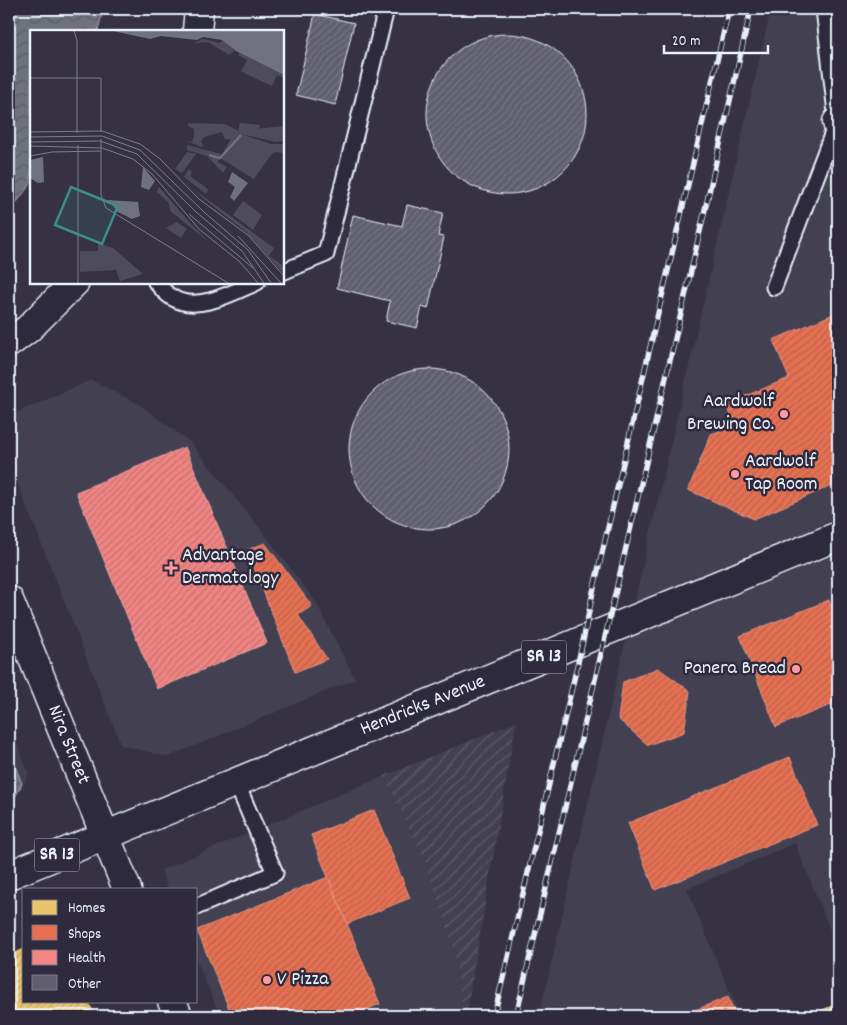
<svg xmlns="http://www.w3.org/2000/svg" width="847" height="1025" font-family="Dekko,sans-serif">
	<defs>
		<pattern id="industrial-furrows" width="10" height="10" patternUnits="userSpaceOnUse" patternTransform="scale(1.25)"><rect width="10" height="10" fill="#433f51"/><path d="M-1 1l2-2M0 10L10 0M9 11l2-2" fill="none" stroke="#5e5b6b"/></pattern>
		<pattern id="water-waves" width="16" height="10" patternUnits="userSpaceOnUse" patternTransform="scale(1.25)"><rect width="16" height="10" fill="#70717f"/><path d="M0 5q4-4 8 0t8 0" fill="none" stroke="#5b5c64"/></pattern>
		<pattern id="homes-hatch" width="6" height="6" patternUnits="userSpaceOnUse" patternTransform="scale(1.25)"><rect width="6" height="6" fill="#e9c46a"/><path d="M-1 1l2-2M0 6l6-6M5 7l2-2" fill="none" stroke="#c0a562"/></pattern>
		<pattern id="shops-hatch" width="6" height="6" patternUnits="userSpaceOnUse" patternTransform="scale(1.25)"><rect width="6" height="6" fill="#e76f51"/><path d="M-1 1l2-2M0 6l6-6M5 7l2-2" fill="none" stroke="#b7634f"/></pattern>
		<pattern id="health-hatch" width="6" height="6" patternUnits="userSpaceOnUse" patternTransform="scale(1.25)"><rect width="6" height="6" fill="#f28482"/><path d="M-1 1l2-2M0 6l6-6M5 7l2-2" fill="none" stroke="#be7271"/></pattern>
		<pattern id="building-hatch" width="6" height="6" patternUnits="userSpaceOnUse" patternTransform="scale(1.25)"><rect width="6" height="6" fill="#605e6e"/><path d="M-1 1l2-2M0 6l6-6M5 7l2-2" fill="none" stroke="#777683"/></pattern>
	</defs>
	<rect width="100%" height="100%" fill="#363244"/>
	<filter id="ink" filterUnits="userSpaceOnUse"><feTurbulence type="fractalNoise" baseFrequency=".02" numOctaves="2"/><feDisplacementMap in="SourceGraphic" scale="10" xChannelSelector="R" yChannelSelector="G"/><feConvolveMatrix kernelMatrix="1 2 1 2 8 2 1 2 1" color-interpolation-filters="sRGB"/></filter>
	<g filter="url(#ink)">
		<g fill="#433f51">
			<polygon points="771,9 838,9 838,950 795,843 687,889 740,1016 539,1016"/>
			<polygon points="91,380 139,404 190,442 263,532 316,602 355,679 168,757 121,745 9,462 9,416"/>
			<polygon points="9,724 29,773 9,812"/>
			<polygon points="384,776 424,859 454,949 463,1016 220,1016 196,959 196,889 168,889 161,870"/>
		</g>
		<polygon fill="url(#industrial-furrows)" points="516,722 466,1016 463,1016 454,949 424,859 384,776"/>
		<g fill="url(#water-waves)" stroke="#a0a4af">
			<polygon points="9,9 103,9 98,31 31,31 31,183 9,213"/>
			<polygon points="9,750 22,784 9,809"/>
		</g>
		<g fill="url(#homes-hatch)" stroke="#e9d295">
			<polygon points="24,949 24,1001 88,1001 95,1016 9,1016 9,956"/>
			<polygon points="832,1006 836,1016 808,1016"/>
		</g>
		<g fill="url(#shops-hatch)" stroke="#e79683">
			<polygon points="838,312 838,483 754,519 688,490 711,434 735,425 726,404 789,378 773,340"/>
			<polygon points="265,543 312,606 298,615 327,659 295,672 247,550"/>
			<polygon points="829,600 838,623 838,702 776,727 740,636"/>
			<polygon points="658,668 690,691 684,732 648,745 618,719 623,682"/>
			<polygon points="790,757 817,825 655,890 628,823"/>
			<polygon points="374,810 410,898 347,924 311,835"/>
			<polygon points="328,877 380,1004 349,1016 232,1016 197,930"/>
			<polygon points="728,997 736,1016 680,1016"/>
		</g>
		<polygon fill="url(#health-hatch)" stroke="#efa5a5" points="185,447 267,643 157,689 76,492"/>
		<g fill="url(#building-hatch)" stroke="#e8f1f8">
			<polygon points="315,14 354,23 335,105 296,95"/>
			<circle cx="507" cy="114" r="80"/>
			<polygon points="407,205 443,213 438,236 444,237 428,309 422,307 417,328 386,321 390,301 337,288 353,215 402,226"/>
			<circle cx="429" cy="449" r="80"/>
		</g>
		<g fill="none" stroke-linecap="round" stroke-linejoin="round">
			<defs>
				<g id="lane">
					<polyline points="282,272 326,254 386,9"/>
					<path d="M 156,282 C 161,287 166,295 173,298 C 197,313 234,292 257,282"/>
					<polyline points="774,287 837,122 824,9"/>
					<polyline points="196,907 275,873 236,782"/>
				</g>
				<polyline id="street" points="837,122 838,126"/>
				<g id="secondary">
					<polyline points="9,600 127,889"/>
					<polyline points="172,1001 178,1016"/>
				</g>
				<g id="primary">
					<polyline points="197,31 199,9"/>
					<polyline points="9,343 28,329 75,282"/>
					<polyline points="9,875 838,536"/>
				</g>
			</defs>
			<use href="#lane" stroke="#e8f1f8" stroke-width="19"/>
			<use href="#street" stroke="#e8f1f8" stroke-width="31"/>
			<use href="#secondary" stroke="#e8f1f8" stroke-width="31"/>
			<use href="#primary" stroke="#e8f1f8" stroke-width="31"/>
			<use href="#lane" stroke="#2f2a3d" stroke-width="15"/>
			<use href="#street" stroke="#2f2a3d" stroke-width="28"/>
			<use href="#secondary" stroke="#2f2a3d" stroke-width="28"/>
			<use href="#primary" stroke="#2f2a3d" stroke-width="28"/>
			<defs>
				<g id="rail">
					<polyline points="494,1016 583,641 593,592 729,9"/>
					<polyline points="516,1016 690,275 751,9"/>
				</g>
			</defs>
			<use href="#rail" stroke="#e8f1f8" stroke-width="5.5"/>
			<use href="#rail" stroke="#2f2a3d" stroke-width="4" stroke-dasharray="11" stroke-linecap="butt"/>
		</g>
	</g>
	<g fill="#ff9aa2" stroke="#2f2a3d" stroke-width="2">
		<circle cx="784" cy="414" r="5"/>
		<circle cx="735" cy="474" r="5"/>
		<path d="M168.5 560.5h5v5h5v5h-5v5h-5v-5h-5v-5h5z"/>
		<circle cx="796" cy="669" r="5"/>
		<circle cx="267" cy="980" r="5"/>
	</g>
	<g text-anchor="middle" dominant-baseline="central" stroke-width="5" stroke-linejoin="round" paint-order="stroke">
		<g fill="#2f2a3d" stroke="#b0b5c0" stroke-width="1">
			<rect x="521.5" y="640.5" width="45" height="33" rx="4"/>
			<rect x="34.5" y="838.5" width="45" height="33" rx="4"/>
		</g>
		<g font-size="19" font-weight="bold" fill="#e8f1f8">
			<text x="544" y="657">SR 13</text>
			<text x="57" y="855">SR 13</text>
		</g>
		<g font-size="20" fill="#e8f1f8" stroke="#2f2a3d" text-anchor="start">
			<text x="774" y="402" text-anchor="end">Aardwolf<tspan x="774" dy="23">Brewing Co.</tspan></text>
			<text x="745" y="462">Aardwolf<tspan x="745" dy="23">Tap Room</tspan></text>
			<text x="182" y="556">Advantage<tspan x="182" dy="23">Dermatology</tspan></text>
			<text x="786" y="669" text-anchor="end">Panera Bread</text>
			<text x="277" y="980">V Pizza</text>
		</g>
		<g font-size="20" fill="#e8f1f8" stroke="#2f2a3d">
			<text transform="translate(423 706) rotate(-22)">Hendricks Avenue</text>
			<text transform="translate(68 745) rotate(68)">Nira Street</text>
		</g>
	</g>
	<g transform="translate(30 30)">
		<rect width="254" height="254" fill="#363244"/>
		<path d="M 158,93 L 195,94 L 207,100 L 201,109 L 195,109 L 192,102 L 174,107 L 171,112 L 174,116 L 171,117 L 157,111 L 162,112 L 164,106 L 164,99 L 158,96 ZM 157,115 L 191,124 L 188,132 L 197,137 L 193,143 L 177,126 L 157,120 ZM 157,122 L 166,124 L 152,143 L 145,139 ZM 159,139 L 162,142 L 160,146 L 178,159 L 176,164 L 154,147 ZM 144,140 L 166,161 L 244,218 L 239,226 L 254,236 L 254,244 L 217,203 L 173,168 ZM 129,157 L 162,195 L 178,211 L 141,182 L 138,172 L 127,162 Z" fill="#4d4b5c"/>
		<path d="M 254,96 L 253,111 L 246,112 L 211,104 L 241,114 L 254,114 L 254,123 L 245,122 L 241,125 L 224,149 L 190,128 L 205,101 ZM 147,192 L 157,199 L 151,208 L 136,198 Z" fill="#4d4b5c"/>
		<path d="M 173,9 L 190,13 L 192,10 L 205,20 L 199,25 L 178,12 L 164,13 ZM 210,23 L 254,45 L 254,48 L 247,45 L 242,56 L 216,44 L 211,41 L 217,30 L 208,25 ZM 210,93 L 230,95 L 226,107 L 208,101 ZM 213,171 L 232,185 L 223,200 L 203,185 ZM 68,213 L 83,218 L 113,244 L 90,251 L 86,240 L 50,242 L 50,221 L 68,221 Z" fill="#4d4b5c"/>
		<path d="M 83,1 L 254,1 L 254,45 L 206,21 L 192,10 L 173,7 L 167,10 L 131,6 L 120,9 ZM 13,127 L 14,152 L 8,153 L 0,148 L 0,130 ZM 113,137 L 125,151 L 119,160 L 111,157 ZM 202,142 L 218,153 L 204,171 L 200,167 L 205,157 L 198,152 ZM 78,170 L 108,172 L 110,186 L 102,189 L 88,182 Z" fill="#70717f"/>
		<path fill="none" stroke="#70717f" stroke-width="2.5" d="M 179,125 L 190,128 L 211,105"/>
		<path fill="none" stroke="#7d7e8c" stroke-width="1" d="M 44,1 L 47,10 L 47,103M 0,48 L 71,48 L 71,102M 0,102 L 72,101 L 110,114 L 129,128 L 169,169 L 219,206 L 254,246M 0,107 L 72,106 L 110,120 L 174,182 L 218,220 L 241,253M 71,109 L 71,165 L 76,178 L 198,253M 0,112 L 70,111 L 107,124 L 165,181 L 212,221 L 234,253M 48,115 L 48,253M 0,116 L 72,118 L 103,129 L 122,144 L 169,199 L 210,232 L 228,253M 22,122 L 71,121M 0,126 L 22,122M 159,184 L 223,238M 208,206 L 251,253"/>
		<path fill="#3a8f8a" fill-opacity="0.15" stroke="#3a8f8a" stroke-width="2.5" d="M 41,157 L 88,176 L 72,214 L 25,195 Z"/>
		<rect width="254" height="254" fill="none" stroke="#e8f1f8" stroke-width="2.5"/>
	</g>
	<rect width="847" height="1025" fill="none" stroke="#2f2a3d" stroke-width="30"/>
	<rect x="15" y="15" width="817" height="995" fill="none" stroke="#e8f1f8" stroke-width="2" filter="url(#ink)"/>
	<rect x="22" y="888" width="175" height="115" fill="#2f2a3d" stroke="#797a88"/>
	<rect x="32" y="900" width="25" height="15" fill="#e9c46a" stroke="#797a88"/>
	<text x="68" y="912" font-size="15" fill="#e8f1f8">Homes</text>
	<rect x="32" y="925" width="25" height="15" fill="#e76f51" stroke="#797a88"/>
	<text x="68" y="938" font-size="15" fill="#e8f1f8">Shops</text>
	<rect x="32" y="950" width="25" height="15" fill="#f28482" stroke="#797a88"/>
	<text x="68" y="962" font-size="15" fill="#e8f1f8">Health</text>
	<rect x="32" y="975" width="25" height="15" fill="#605e6e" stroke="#797a88"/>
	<text x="68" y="988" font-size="15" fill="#e8f1f8">Other</text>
	<path d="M664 45v8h104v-8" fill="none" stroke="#e8f1f8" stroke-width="2.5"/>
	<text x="672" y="45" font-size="15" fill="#e8f1f8" stroke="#2f2a3d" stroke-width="4" paint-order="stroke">20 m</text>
</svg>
